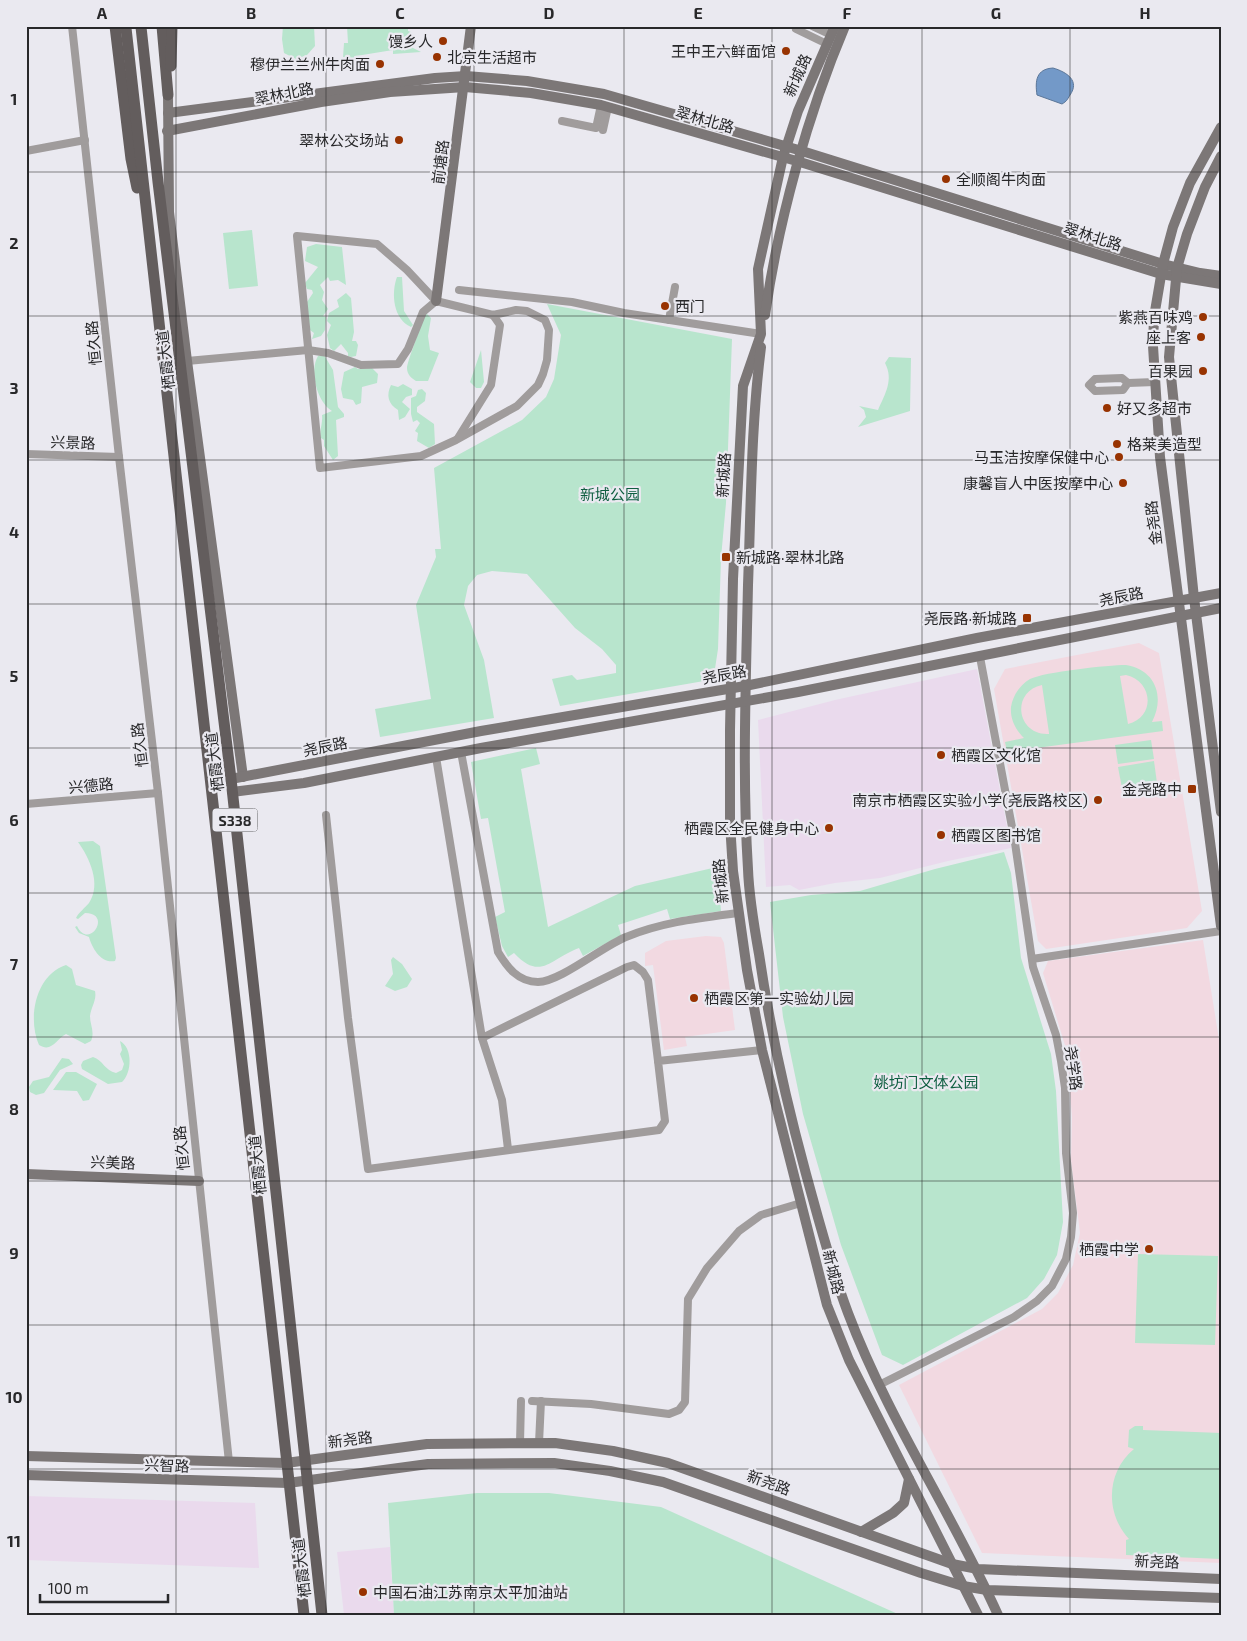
<svg xmlns="http://www.w3.org/2000/svg" width="1247" height="1641" font-family="'Exo 2','Noto Sans SC',sans-serif">
	<rect width="100%" height="100%" fill="#eae9f0"/>
	<g fill="#eadaed">
		<polygon points="977,669 1011,848 948,861 880,878 835,883 799,890 790,885 766,887 758,720 835,700"/>
		<polygon points="26,1496 255,1503 259,1568 26,1560"/>
		<polygon points="390,1547 394,1615 344,1615 337,1552"/>
	</g>
	<g fill="#f2d9e1">
		<polygon points="1139,643 1159,653 1202,911 1187,928 1046,949 1038,941 994,689 1005,669"/>
		<polygon points="706,936 721,937 724,943 735,1030 685,1037 687,1046 664,1050 653,965 645,966 645,953 666,941"/>
		<polygon points="1203,940 1221,1052 1221,1563 982,1553 899,1385 1042,1309 1058,1293 1073,1265 1080,1233 1071,1160 1072,1117 1067,1052 1043,973 1048,961"/>
	</g>
	<g fill="#b8e5cd" fill-rule="evenodd">
		<polygon points="283,26 314,26 315,46 307,55 296,59 284,53 282,39"/>
		<polygon points="347,26 408,26 408,31 411,32 413,48 421,52 393,54 393,50 356,56 358,68 351,69 349,58 343,57 344,43 348,43"/>
		<polygon points="252,230 258,286 229,289 223,233"/>
		<polygon points="316,244 342,247 346,285 338,280 330,281 328,277 320,285 324,292 322,300 328,309 323,316 326,317 325,330 321,336 312,339 314,333 310,330 307,302 313,293 312,290 307,289 305,283 318,267 305,261 307,247"/>
		<path d="M 397,277 L 402,277 L 404,311 L 413,325 L 411,327 C 393,319 391,293 397,277 Z"/>
		<polygon points="346,293 351,298 354,332 352,341 356,341 358,345 356,356 351,357 348,356 348,353 341,344 334,351 330,348 327,335 331,325 327,321 329,313 339,307 337,300"/>
		<polygon points="547,304 732,339 726,503 721,558 718,649 714,675 704,681 560,706 552,679 572,675 577,680 616,673 616,665 602,649 575,628 527,574 492,571 477,575 468,586 464,605 484,660 494,718 380,737 375,709 431,699 416,605 436,557 435,549 441,549 434,468 522,420 546,397 554,379 561,335"/>
		<path d="M 427,314 L 431,318 L 428,336 L 430,350 L 439,353 L 428,381 L 416,381 C 411,378 407,374 407,368 C 407,362 422,325 424,315 Z"/>
		<polygon points="481,350 484,382 481,388 476,388 470,382"/>
		<path d="M 324,355 L 333,370 L 338,407 L 344,414 L 344,417 L 336,420 L 338,456 L 333,460 L 324,446 L 324,440 L 321,438 C 319,431 323,423 322,415 L 332,411 C 317,402 309,371 318,356 Z"/>
		<path d="M 889,357 L 911,358 L 910,411 L 858,427 L 866,417 L 864,410 L 859,406 L 878,410 C 885,394 894,380 885,363 Z"/>
		<polygon points="355,367 358,369 372,368 378,374 377,383 362,387 361,403 356,405 353,400 343,398 341,389 344,372"/>
		<path d="M 403,384 L 412,389 L 412,395 L 406,397 L 402,402 L 410,409 L 405,417 L 399,420 L 398,410 C 388,404 386,395 391,385 L 398,387 Z"/>
		<polygon points="422,389 426,393 425,401 417,407 417,412 434,424 435,444 429,448 417,441 418,433 415,431 420,423 417,420 413,422 411,414 411,398 416,396 418,390"/>
		<path d="M 1126,665 C 1156,670 1165,697 1152,722 L 1162,721 L 1163,731 L 1007,752 L 1005,742 L 1024,738 C 1016,730 1010,720 1011,707 C 1013,695 1020,685 1030,679 C 1044,672 1108,665 1126,665 ZM 1126,675 C 1153,681 1156,717 1128,724 L 1120,676 ZM 1042,685 L 1049,733 L 1049,734 C 1017,736 1010,692 1042,685 Z"/>
		<polygon points="1151,740 1154,759 1118,764 1115,745"/>
		<path d="M 536,748 L 540,764 L 521,769 L 548,927 L 635,886 L 717,867 L 721,911 L 670,919 L 667,909 L 618,925 L 621,935 L 583,956 L 579,948 C 551,958 541,982 514,953 L 508,957 L 502,946 L 495,917 L 505,912 L 488,818 L 481,819 L 471,762 Z"/>
		<polygon points="1154,761 1157,783 1122,788 1118,767"/>
		<path d="M 93,841 L 100,846 L 116,958 L 115,961 C 101,964 92,948 89,937 L 79,933 L 75,927 L 77,926 C 89,951 113,913 85,913 L 78,919 L 76,918 C 79,912 85,908 89,903 C 102,884 89,857 78,842 Z"/>
		<polygon points="1004,852 1011,873 1021,958 1051,1054 1056,1091 1063,1222 1057,1255 1044,1279 1027,1298 903,1365 882,1355 841,1245 803,1114 783,1017 770,902 811,895 860,891 935,869"/>
		<polygon points="393,957 402,964 412,979 407,987 395,991 385,986 393,974 391,960"/>
		<path d="M 66,965 L 72,969 L 76,985 L 95,991 C 97,1000 91,1007 90,1016 C 90,1025 95,1032 91,1041 L 85,1044 L 66,1034 C 56,1039 52,1053 39,1045 C 27,1017 36,975 66,965 Z"/>
		<path d="M 120,1041 C 133,1048 132,1073 122,1082 L 108,1084 L 82,1069 L 81,1065 L 83,1061 L 93,1057 C 103,1060 105,1071 116,1073 L 122,1070 L 124,1064 L 120,1054 L 122,1050 Z"/>
		<polygon points="62,1058 69,1059 73,1064 60,1070 44,1093 36,1095 30,1092 29,1087 33,1081 49,1077"/>
		<polygon points="66,1072 76,1072 97,1084 89,1100 83,1101 77,1091 53,1090"/>
		<polygon points="1138,1254 1218,1256 1215,1345 1135,1343"/>
		<path d="M 1135,1426 L 1143,1426 L 1143,1430 L 1221,1433 L 1221,1559 L 1126,1555 L 1126,1540 L 1129,1539 C 1105,1513 1106,1472 1134,1449 L 1128,1447 L 1129,1430 Z"/>
		<polygon points="477,1493 549,1493 661,1507 900,1615 394,1615 388,1503"/>
	</g>
	<path fill="#7399c8" stroke="#5c7799" d="M 1053,68 C 1067,72 1080,81 1070,95 C 1067,100 1067,101 1062,104 L 1037,95 C 1035,81 1036,69 1053,68 Z"/>
	<g fill="none" stroke-linecap="round" stroke-linejoin="round">
		<g stroke="#a09c9c" stroke-width="8">
			<polyline points="72,26 119,457 158,793 229,1462"/>
			<polyline points="812,26 831,35"/>
			<polyline points="796,29 827,44"/>
			<polyline points="562,121 596,128 601,105"/>
			<polyline points="603,130 608,107"/>
			<polyline points="26,151 85,140"/>
			<polygon points="297,236 377,244 407,270 436,301 493,315 516,310 527,311 545,320 549,330 547,360 543,374 538,385 517,406 456,440 421,456 320,468"/>
			<polyline points="459,290 572,302 624,313 761,334"/>
			<polyline points="669,320 675,287"/>
			<polyline points="187,361 308,350 328,353 361,365 398,364 408,349 423,312 436,301"/>
			<polyline points="1128,383 1123,390 1095,391 1089,385 1095,379 1122,378 1128,383 1155,382"/>
			<polyline points="458,438 491,385 500,325 493,315"/>
			<polyline points="26,454 119,457"/>
			<path d="M 461,752 L 498,952 C 507,967 518,982 538,982 C 560,982 603,946 626,937 C 662,922 700,918 738,913"/>
			<polyline points="436,757 482,1038 502,1100 508,1149"/>
			<polyline points="26,804 158,793"/>
			<polyline points="326,815 348,1018 368,1169 659,1130 665,1121 658,1061 762,1050"/>
			<polyline points="1032,959 1221,931"/>
			<polyline points="482,1038 627,967 634,965 643,972 648,980 658,1061"/>
			<polyline points="879,1385 1014,1317 1037,1301 1052,1286 1066,1259 1071,1237 1073,1213 1066,1153 1065,1088 1061,1061 1056,1035 1033,967 1015,843 980,657"/>
			<polyline points="532,1401 591,1404 669,1414 679,1410 685,1402 688,1299 707,1268 739,1231 761,1215 801,1203"/>
			<polyline points="520,1443 521,1401"/>
			<polyline points="539,1443 541,1401"/>
		</g>
		<g stroke="#7c7777" stroke-width="10">
			<polyline points="835,26 798,111 783,157 758,269 761,334 743,386 733,579 730,730 730,823 733,871 747,970 762,1050 827,1305 849,1360 978,1615"/>
			<polyline points="168,95 169,212 187,361 243,777"/>
			<polyline points="168,113 435,78 466,76 527,81 604,94 802,151 1163,264 1200,273 1221,276"/>
			<polyline points="1221,127 1190,183 1173,227 1163,264 1154,317 1153,346 1160,457 1221,926"/>
			<polyline points="167,131 321,102 390,92 465,87 531,93 601,105 800,162 1161,274 1221,284"/>
			<polyline points="1221,156 1205,187 1187,234 1177,268 1169,357 1194,598 1221,812"/>
			<polyline points="436,301 471,26"/>
			<path d="M 765,315 C 778,222 808,113 845,26"/>
			<path d="M 761,347 C 751,425 751,506 748,585 C 746,679 742,775 748,869 C 749,898 754,926 759,954 C 770,1029 786,1101 806,1174 C 819,1221 831,1268 848,1313 C 888,1419 952,1513 998,1615"/>
			<polyline points="231,779 481,731 745,686 977,638 1221,593"/>
			<polyline points="232,792 304,783 481,748 798,692 1221,608"/>
			<polyline points="26,1174 199,1181"/>
			<polyline points="26,1456 286,1463 427,1444 555,1443 613,1451 668,1463 952,1564 978,1569 1221,1579"/>
			<polyline points="26,1475 288,1483 428,1464 554,1463 610,1471 663,1482 921,1573 963,1586 987,1590 1221,1598"/>
			<polyline points="861,1532 893,1513 904,1503 909,1479"/>
		</g>
		<g stroke="#635d5d" stroke-width="11">
			<polyline points="115,26 131,159 137,188"/>
			<polyline points="162,26 168,95"/>
			<polyline points="141,27 158,182 231,779 322,1615"/>
			<polyline points="126,28 304,1615"/>
			<polyline points="171,66 172,26"/>
		</g>
	</g>
	<path fill="none" stroke="#28282a" stroke-width="1" stroke-opacity="0.55" d="M 176,26 L 176,1615M 326,26 L 326,1615M 474,26 L 474,1615M 624,26 L 624,1615M 772,26 L 772,1615M 922,26 L 922,1615M 1070,26 L 1070,1615M 26,172 L 1221,172M 26,316 L 1221,316M 26,460 L 1221,460M 26,604 L 1221,604M 26,748 L 1221,748M 26,893 L 1221,893M 26,1037 L 1221,1037M 26,1181 L 1221,1181M 26,1325 L 1221,1325M 26,1469 L 1221,1469"/>
	<g fill="#983301" stroke="#eae9f0" stroke-width="2">
		<circle cx="443" cy="41" r="5"/>
		<circle cx="786" cy="51" r="5"/>
		<circle cx="437" cy="57" r="5"/>
		<circle cx="380" cy="64" r="5"/>
		<circle cx="399" cy="140" r="5"/>
		<circle cx="946" cy="179" r="5"/>
		<circle cx="665" cy="306" r="5"/>
		<circle cx="1203" cy="317" r="5"/>
		<circle cx="1201" cy="337" r="5"/>
		<circle cx="1203" cy="371" r="5"/>
		<circle cx="1107" cy="408" r="5"/>
		<circle cx="1117" cy="444" r="5"/>
		<circle cx="1119" cy="457" r="5"/>
		<circle cx="1123" cy="483" r="5"/>
		<rect x="721" y="552" width="10" height="10" rx="2.5"/>
		<rect x="1022" y="613" width="10" height="10" rx="2.5"/>
		<circle cx="941" cy="755" r="5"/>
		<rect x="1187" y="784" width="10" height="10" rx="2.5"/>
		<circle cx="1098" cy="800" r="5"/>
		<circle cx="829" cy="828" r="5"/>
		<circle cx="941" cy="835" r="5"/>
		<circle cx="694" cy="998" r="5"/>
		<circle cx="1149" cy="1249" r="5"/>
		<circle cx="363" cy="1592" r="5"/>
	</g>
	<g text-anchor="middle" dominant-baseline="central" stroke-width="4.5" stroke-linejoin="round" paint-order="stroke">
		<rect fill="#eae9f0" stroke="#626265" stroke-width="1" x="212.5" y="808.5" width="45" height="23" rx="4"/>
		<g font-size="14" font-weight="bold" fill="#28282a">
			<text x="235" y="820">S338</text>
		</g>
		<g font-size="15" fill="#28282a" stroke="#eae9f0" text-anchor="end">
			<text x="433" y="41">馒乡人</text>
			<text x="776" y="51">王中王六鲜面馆</text>
			<text x="447" y="57" text-anchor="start">北京生活超市</text>
			<text x="370" y="64">穆伊兰兰州牛肉面</text>
			<text x="389" y="140">翠林公交场站</text>
			<text x="956" y="179" text-anchor="start">全顺阁牛肉面</text>
			<text x="675" y="306" text-anchor="start">西门</text>
			<text x="1193" y="317">紫燕百味鸡</text>
			<text x="1191" y="337">座上客</text>
			<text x="1193" y="371">百果园</text>
			<text x="1117" y="408" text-anchor="start">好又多超市</text>
			<text x="1127" y="444" text-anchor="start">格莱美造型</text>
			<text x="1109" y="457">马玉洁按摩保健中心</text>
			<text x="1113" y="483">康馨盲人中医按摩中心</text>
			<text x="736" y="557" text-anchor="start">新城路·翠林北路</text>
			<text x="1017" y="618">尧辰路·新城路</text>
			<text x="951" y="755" text-anchor="start">栖霞区文化馆</text>
			<text x="1182" y="789">金尧路中</text>
			<text x="1088" y="800">南京市栖霞区实验小学(尧辰路校区)</text>
			<text x="819" y="828">栖霞区全民健身中心</text>
			<text x="951" y="835" text-anchor="start">栖霞区图书馆</text>
			<text x="704" y="998" text-anchor="start">栖霞区第一实验幼儿园</text>
			<text x="1139" y="1249">栖霞中学</text>
			<text x="373" y="1592" text-anchor="start">中国石油江苏南京太平加油站</text>
		</g>
		<g font-size="15" fill="#28282a" stroke="#eae9f0">
			<text transform="translate(797 75) rotate(-66)">新城路</text>
			<text transform="translate(284 93) rotate(-11)">翠林北路</text>
			<text transform="translate(705 119) rotate(16)">翠林北路</text>
			<text transform="translate(440 162) rotate(-83)">前塘路</text>
			<text transform="translate(1093 236) rotate(18)">翠林北路</text>
			<text transform="translate(93 343) rotate(-96)">恒久路</text>
			<text transform="translate(165 360) rotate(-97)">栖霞大道</text>
			<text transform="translate(73 442) rotate(2)">兴景路</text>
			<text transform="translate(723 475) rotate(-87)">新城路</text>
			<text transform="translate(1153 523) rotate(-97)">金尧路</text>
			<text transform="translate(1121 596) rotate(-11)">尧辰路</text>
			<text transform="translate(724 674) rotate(-10)">尧辰路</text>
			<text transform="translate(139 745) rotate(-97)">恒久路</text>
			<text transform="translate(325 746) rotate(-11)">尧辰路</text>
			<text transform="translate(214 762) rotate(-97)">栖霞大道</text>
			<text transform="translate(91 785) rotate(-5)">兴德路</text>
			<text transform="translate(720 881) rotate(-96)">新城路</text>
			<text transform="translate(1074 1068) rotate(82)">尧学路</text>
			<text transform="translate(181 1148) rotate(-96)">恒久路</text>
			<text transform="translate(113 1162) rotate(2)">兴美路</text>
			<text transform="translate(257 1165) rotate(-96)">栖霞大道</text>
			<text transform="translate(834 1272) rotate(76)">新城路</text>
			<text transform="translate(350 1439) rotate(-7)">新尧路</text>
			<text transform="translate(167 1465) rotate(2)">兴智路</text>
			<text transform="translate(769 1482) rotate(20)">新尧路</text>
			<text transform="translate(1157 1561) rotate(2)">新尧路</text>
			<text transform="translate(301 1568) rotate(-97)">栖霞大道</text>
		</g>
		<g font-size="15" fill="#0f5f41" stroke="#eae9f0">
			<text x="610" y="494">新城公园</text>
			<text x="926" y="1082">姚坊门文体公园</text>
		</g>
	</g>
	<rect width="1247" height="1641" fill="none" stroke="#eae9f0" stroke-width="55"/>
	<path d="M40 1594v8h128v-8" fill="none" stroke="#28282a" stroke-width="2.5"/>
	<text x="48" y="1594" font-size="15" fill="#28282a" stroke="#eae9f0" stroke-width="4" paint-order="stroke">100 m</text>
	<rect x="28" y="28" width="1192" height="1586" fill="none" stroke="#28282a" stroke-width="2"/>
	<g font-size="16" text-anchor="middle" font-weight="bold" fill="#28282a">
		<text x="102" y="19">A</text>
		<text x="251" y="19">B</text>
		<text x="400" y="19">C</text>
		<text x="549" y="19">D</text>
		<text x="698" y="19">E</text>
		<text x="847" y="19">F</text>
		<text x="996" y="19">G</text>
		<text x="1145" y="19">H</text>
		<text x="14" y="105">1</text>
		<text x="14" y="249">2</text>
		<text x="14" y="394">3</text>
		<text x="14" y="538">4</text>
		<text x="14" y="682">5</text>
		<text x="14" y="826">6</text>
		<text x="14" y="970">7</text>
		<text x="14" y="1115">8</text>
		<text x="14" y="1259">9</text>
		<text x="14" y="1403">10</text>
		<text x="14" y="1547">11</text>
	</g>
</svg>
